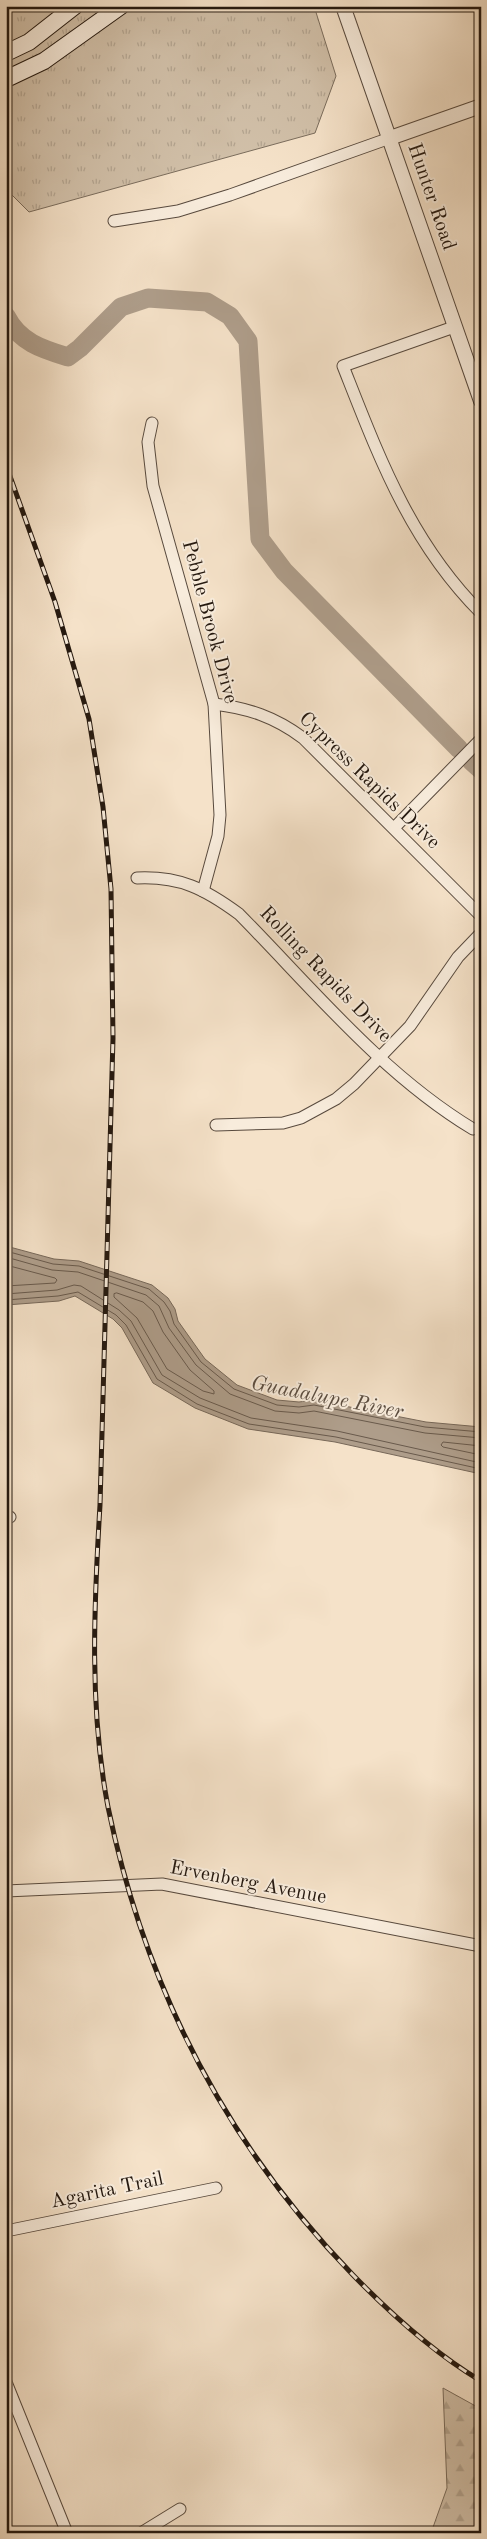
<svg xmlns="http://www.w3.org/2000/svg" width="487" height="2539" font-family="'Old Standard TT',serif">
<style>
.grass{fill:url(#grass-tufts);stroke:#7a6c5c}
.forest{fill:url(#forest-firs);stroke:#7a6c5c}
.water{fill:#ae9d8a;stroke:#776859}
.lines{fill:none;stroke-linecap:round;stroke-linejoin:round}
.shore{stroke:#695a4c;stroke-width:1}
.river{stroke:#ae9d8a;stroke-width:19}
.minor-casing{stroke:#584a3e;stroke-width:13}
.tertiary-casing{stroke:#584a3e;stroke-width:16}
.secondary-casing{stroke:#24180f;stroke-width:18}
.minor{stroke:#f8ecdc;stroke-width:11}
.tertiary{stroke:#f8ecdc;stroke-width:14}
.secondary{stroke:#f8ecdc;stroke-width:16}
.rail-casing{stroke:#24180f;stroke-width:5}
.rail{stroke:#f8ecdc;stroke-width:3;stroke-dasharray:9;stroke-linecap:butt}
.labels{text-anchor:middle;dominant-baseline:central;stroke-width:4;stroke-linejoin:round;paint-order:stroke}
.street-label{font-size:20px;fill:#24180f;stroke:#f8ecdc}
.water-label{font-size:21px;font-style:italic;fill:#5b4d40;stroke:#f8ecdc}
</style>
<defs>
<pattern id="grass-tufts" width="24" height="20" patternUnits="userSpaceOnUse" patternTransform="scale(1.25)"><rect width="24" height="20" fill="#d1c0a9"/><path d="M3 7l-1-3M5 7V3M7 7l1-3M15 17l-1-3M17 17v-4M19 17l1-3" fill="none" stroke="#b3a490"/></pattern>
<pattern id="forest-firs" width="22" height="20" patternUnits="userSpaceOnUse" patternTransform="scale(1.25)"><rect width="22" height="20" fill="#d1c0a9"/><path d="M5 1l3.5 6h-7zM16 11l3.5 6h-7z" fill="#b3a490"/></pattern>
</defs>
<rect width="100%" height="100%" fill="#f5e2c9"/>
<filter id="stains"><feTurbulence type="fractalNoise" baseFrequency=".004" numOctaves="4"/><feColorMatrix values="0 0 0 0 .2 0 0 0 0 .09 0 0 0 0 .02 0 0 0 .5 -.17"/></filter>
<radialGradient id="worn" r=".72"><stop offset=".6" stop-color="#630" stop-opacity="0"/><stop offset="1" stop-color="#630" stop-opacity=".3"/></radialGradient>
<polygon class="grass" points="6,6 314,6 336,76 315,133 29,212 6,189"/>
<polygon class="forest" points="443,2388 481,2409 481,2533 431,2533 447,2488"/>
<polygon class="water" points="6,1246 54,1259 79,1261 152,1285 168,1298 175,1309 178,1321 205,1359 237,1385 277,1400 299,1402 314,1400 426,1422 481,1427 481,1474 335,1442 248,1429 195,1408 153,1383 122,1328 113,1319 75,1296 59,1301 6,1305"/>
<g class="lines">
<g class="shore">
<polyline points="6,1251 53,1264 79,1266 149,1289 164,1302 170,1311 174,1324 201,1362 234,1389 277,1405 299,1407 314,1405 425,1427 481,1432"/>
<polyline points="6,1257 52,1270 78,1272 146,1295 159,1306 169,1328 196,1365 230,1394 275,1411 299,1413 314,1411 425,1433 481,1438"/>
<polyline points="6,1265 55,1278 57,1280 55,1283 6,1286"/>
<polygon points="117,1293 143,1302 153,1311 163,1332 190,1370 214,1391 214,1394 203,1391 167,1369 137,1318 114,1297 114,1294"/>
<polyline points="6,1294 57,1290 74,1285 81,1286 119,1310 131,1321 162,1375 200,1398 251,1418 337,1431 481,1463"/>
<polyline points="6,1300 58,1296 78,1292 116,1315 126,1325 157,1379 197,1404 249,1424 336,1437 481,1469"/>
<polyline points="481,1446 443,1442 441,1445 443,1447 481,1455"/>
</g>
<g class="river">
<path d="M6,316C19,342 42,349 68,357L80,348L121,307L148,298L207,302L230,316L248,341L260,539L284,571L459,749"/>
<polyline points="471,761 481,770"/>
</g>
<defs>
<g id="minor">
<polyline points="114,221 178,211 230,195 390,138"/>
<path d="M454,327L343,366C379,457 410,542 481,613"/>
<polyline points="152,423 148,442 153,486 214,704 220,815 218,836 203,891"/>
<path d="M214,704C248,708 275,717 303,738L481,916"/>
<polyline points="394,828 481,739"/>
<path d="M137,878C180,876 205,889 239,914C313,989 382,1074 473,1129"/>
<polyline points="216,1125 283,1123 301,1118 336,1099 354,1084 410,1026 458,957 481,933"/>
<polyline points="6,1516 10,1517"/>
<polyline points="6,1891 162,1884 481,1946"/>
<polyline points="6,2231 216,2188"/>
<polyline points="6,2382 67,2533"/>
<polyline points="141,2533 180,2509"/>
</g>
<g id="tertiary">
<polyline points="343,6 481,401"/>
<polyline points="390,138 481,106"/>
</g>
<g id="secondary">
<polyline points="6,53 29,42 75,6"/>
<polyline points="6,79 44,61 121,6"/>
</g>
</defs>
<use href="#minor" class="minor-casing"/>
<use href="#tertiary" class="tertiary-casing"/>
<use href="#secondary" class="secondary-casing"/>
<use href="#minor" class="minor"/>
<use href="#tertiary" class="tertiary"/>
<use href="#secondary" class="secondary"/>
<defs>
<path id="rail" d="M6,465L55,602L89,719L103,807L111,889L113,1038L100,1505C94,1605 89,1708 108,1807C145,1987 225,2143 353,2275C391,2314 434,2353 481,2381"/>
</defs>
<use href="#rail" class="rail-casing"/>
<use href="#rail" class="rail"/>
</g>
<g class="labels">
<g class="street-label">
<text transform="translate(431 197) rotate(71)">Hunter Road</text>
<text transform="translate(209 622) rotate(75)">Pebble Brook Drive</text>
<text transform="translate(369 781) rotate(44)">Cypress Rapids Drive</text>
<text transform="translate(325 975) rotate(46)">Rolling Rapids Drive</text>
<text transform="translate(248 1883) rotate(11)">Ervenberg Avenue</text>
<text transform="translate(107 2191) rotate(-12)">Agarita Trail</text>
</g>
<g class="water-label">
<text transform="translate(327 1398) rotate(11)">Guadalupe River</text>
</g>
</g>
<rect width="487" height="2539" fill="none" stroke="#f5e2c9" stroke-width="25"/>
<rect x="8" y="8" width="472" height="2524" fill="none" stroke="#24180f" stroke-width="2.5"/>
<rect x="12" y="12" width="462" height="2514" fill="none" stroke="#24180f"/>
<rect width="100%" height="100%" filter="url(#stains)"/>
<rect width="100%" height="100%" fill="url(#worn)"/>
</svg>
